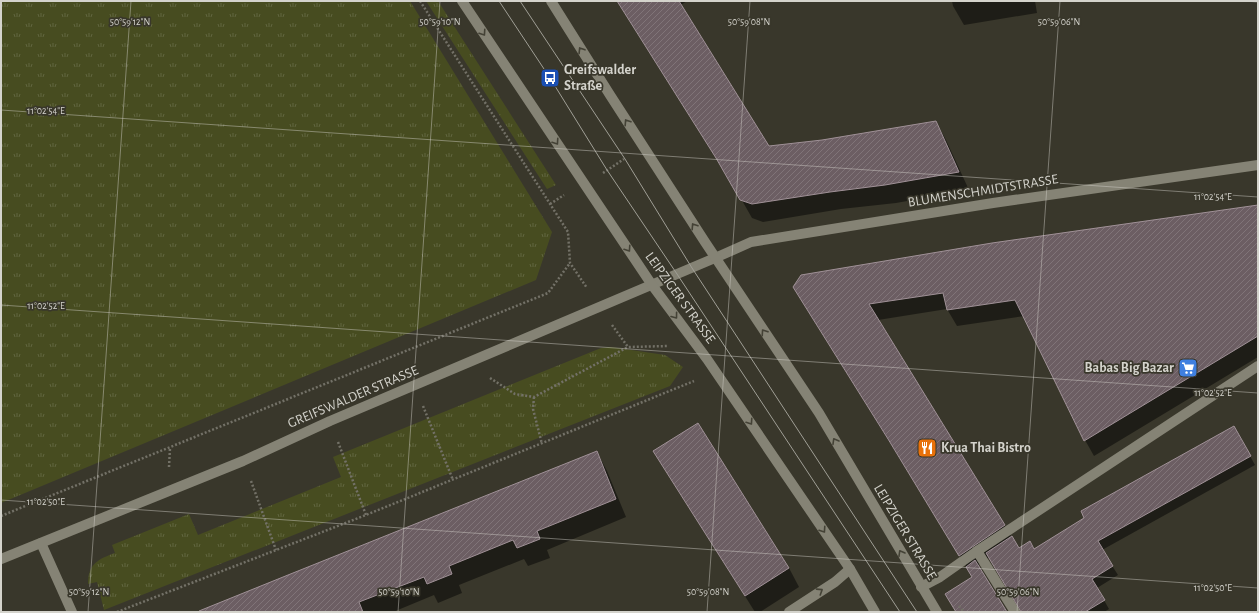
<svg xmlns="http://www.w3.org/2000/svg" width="1259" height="613" font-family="'Alegreya Sans',sans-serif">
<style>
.grass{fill:url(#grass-tufts)}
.shadow{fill:#0007}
.building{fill:url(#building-hatch);stroke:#a09197}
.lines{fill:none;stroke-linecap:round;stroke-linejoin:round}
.path{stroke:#737167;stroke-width:2.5;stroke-dasharray:2 2;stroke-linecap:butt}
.service{stroke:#858375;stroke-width:10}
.minor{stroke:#858375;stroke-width:10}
.tertiary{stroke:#858375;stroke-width:10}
.secondary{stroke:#858375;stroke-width:10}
.tram{stroke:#a09f96;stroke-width:1}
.oneway{stroke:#444236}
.ticks{fill:none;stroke:#d4d3cc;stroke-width:1;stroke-opacity:0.45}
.labels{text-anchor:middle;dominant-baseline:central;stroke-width:3.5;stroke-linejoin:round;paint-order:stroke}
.poi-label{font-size:14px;font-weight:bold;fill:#d4d3cc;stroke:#39372b;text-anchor:start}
.street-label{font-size:14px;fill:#d4d3cc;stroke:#39372b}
.ticks-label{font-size:10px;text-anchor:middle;fill:#d4d3cc;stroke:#39372b;stroke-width:3.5;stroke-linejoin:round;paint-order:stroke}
</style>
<defs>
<pattern id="grass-tufts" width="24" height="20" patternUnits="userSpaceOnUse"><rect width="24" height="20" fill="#474c20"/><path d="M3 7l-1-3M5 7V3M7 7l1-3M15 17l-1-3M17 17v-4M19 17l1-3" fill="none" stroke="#61653f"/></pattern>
<pattern id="building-hatch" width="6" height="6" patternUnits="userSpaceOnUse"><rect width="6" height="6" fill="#6c5e63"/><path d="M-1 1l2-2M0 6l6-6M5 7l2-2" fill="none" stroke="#807478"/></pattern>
</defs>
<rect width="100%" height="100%" fill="#39372b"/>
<g class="grass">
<polygon points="1,1 410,1 552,232 536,280 1,503"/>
<polygon points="426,1 438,1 556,185 547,189"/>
<path d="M611,347L665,355L683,367L670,386L104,610L97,582L88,584C88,564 98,559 115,553L112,545L189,514L198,535L341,477L333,457L601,348Z"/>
</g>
<g class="shadow">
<polygon points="617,1 687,1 681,5 769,147 822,141 936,122 946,140 969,190 896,203 841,209 763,222 752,218 728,176"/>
<polygon points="952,1 1035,1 1037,13 964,25 953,6"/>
<polygon points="1258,206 1258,357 1094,456 1085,440 1024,316 957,326 947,309 878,320 1019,549 1034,550 1234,427 1255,465 1102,550 1118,575 1097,588 1109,609 1104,612 1022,612 990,557 977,566 1006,612 957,612 973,577 794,288"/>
<polygon points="597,452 607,471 626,517 547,550 550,558 528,566 524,559 459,585 462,593 438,603 434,595 393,612 242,612"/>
<polygon points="654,452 789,568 799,587 760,612 755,612"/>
</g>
<g class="building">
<polygon points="617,1 679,1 769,146 822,140 936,121 959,172 885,185 830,192 752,204 740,200 716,158"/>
<polygon points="1258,205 1258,336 1084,441 1015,300 947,310 943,293 869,304 1005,525 959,556 888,439 793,287 801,275 992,243"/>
<polygon points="698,423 789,568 745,596 653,451"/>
<polygon points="1234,426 1251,456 1098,541 1113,566 1092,579 1105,600 1085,612 1021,612 986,553 1012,536 1019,548 1030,541 1034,549 1084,518 1081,511"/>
<polygon points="597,451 616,499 537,531 540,539 517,548 513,540 449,566 452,574 427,584 424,577 359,602 363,612 200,612 199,611 288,575"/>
<polygon points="975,560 1007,612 956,612 945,594 972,577 966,567"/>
</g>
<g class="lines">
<g class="path">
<polyline points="420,1 568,232 570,263 587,288"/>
<polyline points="603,173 624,159"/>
<polyline points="550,204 564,195"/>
<polyline points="612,325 628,347 668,346"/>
<polyline points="490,378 515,394 534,397 628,347"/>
<polyline points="534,397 533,409 542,444"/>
<polyline points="423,406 453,480"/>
<polyline points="338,442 366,515"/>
<polyline points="169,467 170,448"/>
<polyline points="251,481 276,550"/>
<polyline points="1,516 548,293 570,263"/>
<polyline points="959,606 964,612"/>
<polyline points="117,612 366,515 694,381"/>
</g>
<g class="service">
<polyline points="977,551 1258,366"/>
<polyline points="921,587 940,577 977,551 1015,612"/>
<polyline points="789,612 835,582 850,569"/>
</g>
<g class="minor">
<polyline points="715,258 751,242 993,203 1258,165"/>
<polyline points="41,543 72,612"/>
</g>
<polyline class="tertiary" points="1,559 243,461 330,421 715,258"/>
<g class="secondary">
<polyline points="462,1 652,285 707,359 850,569 875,612"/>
<polyline points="551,1 610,95 705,242 819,413 937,612"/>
</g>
<g class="tram">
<polyline points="499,1 550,78 607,170 677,274 900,612"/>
<polyline points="520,1 625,159 692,268 917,612"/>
</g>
</g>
<defs><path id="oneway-chevron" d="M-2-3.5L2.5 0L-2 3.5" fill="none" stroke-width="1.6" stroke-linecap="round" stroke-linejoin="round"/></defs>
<g class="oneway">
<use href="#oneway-chevron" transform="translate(483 33) rotate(56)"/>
<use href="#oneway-chevron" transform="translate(581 50) rotate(-122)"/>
<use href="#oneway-chevron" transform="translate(627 122) rotate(-123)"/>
<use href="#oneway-chevron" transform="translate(556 142) rotate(56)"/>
<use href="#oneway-chevron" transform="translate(694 226) rotate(-123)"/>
<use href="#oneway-chevron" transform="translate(628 249) rotate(56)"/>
<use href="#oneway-chevron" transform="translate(675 316) rotate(53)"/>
<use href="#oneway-chevron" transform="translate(764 332) rotate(-124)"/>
<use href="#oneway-chevron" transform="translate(750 422) rotate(56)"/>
<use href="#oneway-chevron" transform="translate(835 441) rotate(-120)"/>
<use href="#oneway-chevron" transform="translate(823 530) rotate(56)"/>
<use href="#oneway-chevron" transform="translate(901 553) rotate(-120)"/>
<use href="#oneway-chevron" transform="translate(820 591) rotate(-33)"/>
</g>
<path class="ticks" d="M1244,1L1258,2M1,110L1258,197M1,305L1258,393M1,500L1258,588M88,612L131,1M398,612L440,1M707,612L750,1M1017,612L1060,1"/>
<defs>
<symbol id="bus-square" viewBox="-11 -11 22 22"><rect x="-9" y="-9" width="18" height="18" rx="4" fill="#1a4fb4" stroke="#39372b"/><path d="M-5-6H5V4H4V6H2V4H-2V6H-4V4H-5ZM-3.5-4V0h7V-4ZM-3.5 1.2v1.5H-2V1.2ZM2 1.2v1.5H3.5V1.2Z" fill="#fff"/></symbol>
<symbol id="supermarket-square" viewBox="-11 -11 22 22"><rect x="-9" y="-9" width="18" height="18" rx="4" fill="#3f7fe0" stroke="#39372b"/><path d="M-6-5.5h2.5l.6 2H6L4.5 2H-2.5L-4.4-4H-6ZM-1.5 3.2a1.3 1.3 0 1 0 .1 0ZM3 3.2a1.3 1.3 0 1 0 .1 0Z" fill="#fff"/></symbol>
<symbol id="restaurant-square" viewBox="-11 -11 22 22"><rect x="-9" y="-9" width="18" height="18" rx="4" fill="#e8710a" stroke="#39372b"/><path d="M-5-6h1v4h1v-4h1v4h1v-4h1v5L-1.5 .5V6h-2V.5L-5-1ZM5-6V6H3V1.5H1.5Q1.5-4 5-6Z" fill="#fff"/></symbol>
</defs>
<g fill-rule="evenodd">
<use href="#bus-square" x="539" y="67" width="22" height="22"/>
<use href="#supermarket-square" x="1177" y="357" width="22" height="22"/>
<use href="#restaurant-square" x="916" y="437" width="22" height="22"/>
</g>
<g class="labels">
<g class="poi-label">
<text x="564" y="70">Greifswalder<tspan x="564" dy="16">Straße</tspan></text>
<text x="1174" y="368" text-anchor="end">Babas Big Bazar</text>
<text x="941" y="448">Krua Thai Bistro</text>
</g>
<g class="street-label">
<text transform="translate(983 191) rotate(-9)">BLUMENSCHMIDTSTRASSE</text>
<text transform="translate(680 298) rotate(54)">LEIPZIGER STRASSE</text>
<text transform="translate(353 397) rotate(-23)">GREIFSWALDER STRASSE</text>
<text transform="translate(905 532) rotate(59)">LEIPZIGER STRASSE</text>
</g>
</g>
<g class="ticks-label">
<text x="130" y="25">50°59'12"N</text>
<text x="440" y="25">50°59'10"N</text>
<text x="749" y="25">50°59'08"N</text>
<text x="1059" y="25">50°59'06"N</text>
<text x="46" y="114">11°02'54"E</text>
<text x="1213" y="200">11°02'54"E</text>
<text x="46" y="309">11°02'52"E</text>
<text x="1213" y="396">11°02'52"E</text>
<text x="46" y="505">11°02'50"E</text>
<text x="1213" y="591">11°02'50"E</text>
<text x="89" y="595">50°59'12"N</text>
<text x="399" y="595">50°59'10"N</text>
<text x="708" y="595">50°59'08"N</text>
<text x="1018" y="595">50°59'06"N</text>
</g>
<rect width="1259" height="613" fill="none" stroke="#d4d3cc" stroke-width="4"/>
</svg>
